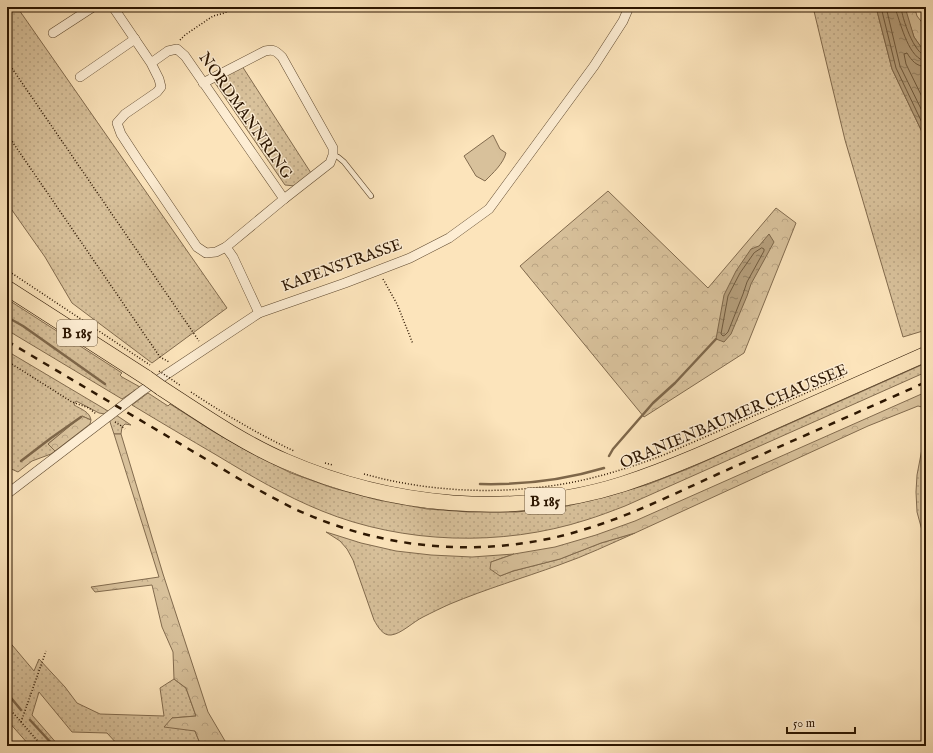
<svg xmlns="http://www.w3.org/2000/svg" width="933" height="753" font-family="'IM FELL English',serif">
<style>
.grass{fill:url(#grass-dots);stroke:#826b4e}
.forest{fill:url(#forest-crowns);stroke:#826b4e}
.pitch{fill:#d8c19b;stroke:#826b4e}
.water{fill:url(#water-ripples);stroke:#7e674a}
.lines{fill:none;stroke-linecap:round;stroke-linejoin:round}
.shore{stroke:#705a3e;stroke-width:1}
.stream{stroke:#7e674a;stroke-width:2.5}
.lane-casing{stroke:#5f492f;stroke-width:6}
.street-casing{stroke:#5f492f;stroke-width:10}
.primary-casing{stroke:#2b1500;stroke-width:16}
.path{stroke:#2b1500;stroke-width:1.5;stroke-dasharray:1 2;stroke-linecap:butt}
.lane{stroke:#fdedd3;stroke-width:4.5}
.street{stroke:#fdedd3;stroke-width:9}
.primary{stroke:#fce4bb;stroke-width:15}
.rail{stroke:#2b1500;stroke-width:2.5;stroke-dasharray:7 7;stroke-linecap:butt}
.primary-bridge-casing{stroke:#2b1500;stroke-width:16;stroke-linecap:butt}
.path-bridge{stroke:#2b1500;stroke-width:1.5;stroke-dasharray:1 2;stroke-linecap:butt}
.primary-bridge{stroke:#fce4bb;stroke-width:15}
.labels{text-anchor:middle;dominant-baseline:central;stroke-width:3;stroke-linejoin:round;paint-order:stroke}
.shield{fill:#fdedd3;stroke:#6a563f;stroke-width:1}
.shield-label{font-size:15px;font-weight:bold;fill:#2b1500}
.street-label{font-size:16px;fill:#2b1500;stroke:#fdedd3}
</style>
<defs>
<pattern id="grass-dots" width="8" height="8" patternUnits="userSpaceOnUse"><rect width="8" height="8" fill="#d8c19b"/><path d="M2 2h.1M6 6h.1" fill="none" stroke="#baa584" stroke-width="1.8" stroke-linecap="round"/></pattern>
<pattern id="forest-crowns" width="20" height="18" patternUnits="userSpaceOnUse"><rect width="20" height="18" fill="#d8c19b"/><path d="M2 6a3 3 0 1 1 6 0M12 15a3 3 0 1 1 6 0" fill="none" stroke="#baa584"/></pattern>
<pattern id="water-ripples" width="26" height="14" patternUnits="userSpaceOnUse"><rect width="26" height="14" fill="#b59e7b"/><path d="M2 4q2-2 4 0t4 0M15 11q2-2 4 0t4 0" fill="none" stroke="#938062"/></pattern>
</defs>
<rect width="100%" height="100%" fill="#fce4bb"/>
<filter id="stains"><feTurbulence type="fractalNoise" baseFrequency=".005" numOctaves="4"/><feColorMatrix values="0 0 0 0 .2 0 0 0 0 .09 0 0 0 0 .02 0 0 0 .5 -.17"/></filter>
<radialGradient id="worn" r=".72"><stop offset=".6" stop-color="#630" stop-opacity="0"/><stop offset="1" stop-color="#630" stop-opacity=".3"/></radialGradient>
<g class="grass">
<polygon points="7,7 17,7 227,308 152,363 72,303 45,257 7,203"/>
<polygon points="813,7 876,7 892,69 923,134 926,142 926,330 903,337 845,140"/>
<polygon points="242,66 311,173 295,186 285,185 215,83 216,81"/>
<polygon points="7,299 122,373 120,375 122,377 140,387 122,399 7,330"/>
<path d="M7,351L108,411L105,414L99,413L76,401L74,405C81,409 90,412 91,420L82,416L48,444L55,451L51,454L32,461L18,472L7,467Z"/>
<path d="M926,363V372L625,506C612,511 599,516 586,520C502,547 403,544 322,511C285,496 251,476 218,456C189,439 160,422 132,405L148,393L168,406L170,404L214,432L249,452L291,473L333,488L378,500L427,509L469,512H517L567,506L609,496L649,484L690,468Z"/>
<polygon points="116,415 131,425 125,424 122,427 121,434 114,434 109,419"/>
<polygon points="926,428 926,545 917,512 916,492 917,475"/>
<path d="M326,532L361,543L396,551L431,555L472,557L514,554L491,562L500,576L513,571L560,559L601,543L635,533C610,544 585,556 559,565C523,578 486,589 450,604C441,608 431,613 423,617C413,622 401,634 391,635C383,636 378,627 374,620L353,560L347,549L340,541Z"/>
<polygon points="7,639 34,671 39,659 65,687 77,703 100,714 164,716 160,688 174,679 186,688 196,716 172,718 195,731 201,746 119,746 107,733 72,732 39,692 32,715 59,746 30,746 7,720"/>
</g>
<g class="forest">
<polygon points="911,7 915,9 917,16 924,25 926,25 926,54 914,37 905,10"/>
<polygon points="608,191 708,288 776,208 796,223 744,353 644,417 520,266"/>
<polygon points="926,392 926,408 918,406 868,426 635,533 601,543 560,559 513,571 500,576 490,569 491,562 514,554 555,547 596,535 635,521"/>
<polygon points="82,416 91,420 90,424 55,451 48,444"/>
<polygon points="114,434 121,434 163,574 208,712 228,746 201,746 195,731 164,727 172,718 196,716 186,688 174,679 173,652 162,627 152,585 95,592 91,587 159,577"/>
</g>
<path class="pitch" d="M493,135L500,149L506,153C503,164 493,173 485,181L476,176L464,156Z"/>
<g class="water">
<polygon points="876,7 905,7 914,37 926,54 926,142 923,134 892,69"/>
<polygon points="769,234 774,242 751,284 747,296 731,334 724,342 716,339 724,295 736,271 751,249 759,246"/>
</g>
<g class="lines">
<g class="shore">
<polyline points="881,7 896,68 926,131"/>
<polyline points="886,7 900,66 926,119"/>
<path d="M896,7V11C901,24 909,60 926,61"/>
<path d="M901,7C902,18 914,54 926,56"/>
<path d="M926,67C916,66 912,61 907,53L904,54L906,64L926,105"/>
<polygon points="762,248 764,249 764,251 747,282 743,294 728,332 725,335 723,336 721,334 728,296 740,273 754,253"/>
</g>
<g class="stream">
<polyline points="7,317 23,326 105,384"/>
<polyline points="609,456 613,449 653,403 675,383 716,339"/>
<polyline points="21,461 51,438 81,417"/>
<polyline points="7,471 9,470"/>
<path d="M480,484C521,485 564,480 604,468"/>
<polyline points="7,693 21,710"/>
<polyline points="30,720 54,746"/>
</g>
<defs>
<polyline id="lane" points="333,155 338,157 344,162 371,196"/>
<g id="street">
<polyline points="113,7 151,63 159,79 161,87 157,92 125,114 117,123 121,134 138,160 197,247 206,253 216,252 226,247 284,199 185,56 177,49 168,51 151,63"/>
<polyline points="53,33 93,7"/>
<polyline points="80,77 135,39"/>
<path d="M203,83L265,51C274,49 276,51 282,57L333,148V155L330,163L284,199"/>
<polyline points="226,247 233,257 259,313"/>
<polyline points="7,494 143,390 259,313 345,283 410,258 449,238 489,209 594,66 623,21 629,7"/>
</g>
<g id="primary">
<polyline points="7,288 147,378"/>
<path d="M161,388C201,414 241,442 285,461C391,507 513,519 623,484C672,468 718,447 764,426C818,402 872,378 926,354"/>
</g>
</defs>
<use href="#lane" class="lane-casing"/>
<use href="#street" class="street-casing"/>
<use href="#primary" class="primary-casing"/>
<g class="path">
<polyline points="180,40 185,35 213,16 225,13 232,7"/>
<polyline points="7,61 199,341"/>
<polyline points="7,134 160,357 169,362"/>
<polyline points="7,270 150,365"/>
<polyline points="383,279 397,304 413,344"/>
<polyline points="7,361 72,402 89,408 96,414"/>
<polyline points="174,381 181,386"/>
<path d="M191,392C224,414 258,434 294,451"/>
<polyline points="115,422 120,425 125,429"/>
<polyline points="325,463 333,465"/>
<path d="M364,474C428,492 498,495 563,484C598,478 632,467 666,454L845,376"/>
<polyline points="7,706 42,746"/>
<polyline points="21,722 46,651"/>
</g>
<use href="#lane" class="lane"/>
<use href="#street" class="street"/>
<use href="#primary" class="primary"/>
<path class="rail" d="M7,341L241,480C266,494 290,508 316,518C403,553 500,557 589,528C634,514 676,493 718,474C787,443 857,413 926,382"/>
<defs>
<polyline id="primary-bridge" points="147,378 161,388"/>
</defs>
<use href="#primary-bridge" class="primary-bridge-casing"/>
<polyline class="path-bridge" points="159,371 174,381"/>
<use href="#primary-bridge" class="primary-bridge"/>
</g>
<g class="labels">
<g class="shield">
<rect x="57" y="320" width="40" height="26" rx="3"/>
<rect x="525" y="488" width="40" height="26" rx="3"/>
</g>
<g class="shield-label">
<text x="77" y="333">B 185</text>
<text x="545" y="501">B 185</text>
</g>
<g class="street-label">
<text transform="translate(245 116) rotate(55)">NORDMANNRING</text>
<text transform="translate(342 266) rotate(-20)">KAPENSTRASSE</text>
<text transform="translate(734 417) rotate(-23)">ORANIENBAUMER CHAUSSEE</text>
</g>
</g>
<rect width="933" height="753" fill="none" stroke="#fce4bb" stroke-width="24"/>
<rect x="8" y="8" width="917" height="737" fill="none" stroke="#2b1500" stroke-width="2"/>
<rect x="12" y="12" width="909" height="729" fill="none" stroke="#2b1500"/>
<path d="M787 727v6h68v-6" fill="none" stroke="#2b1500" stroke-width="2"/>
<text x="793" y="727" font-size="12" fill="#2b1500" stroke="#fdedd3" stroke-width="3" paint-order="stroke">50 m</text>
<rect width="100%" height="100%" filter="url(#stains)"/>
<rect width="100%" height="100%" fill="url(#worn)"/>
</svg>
